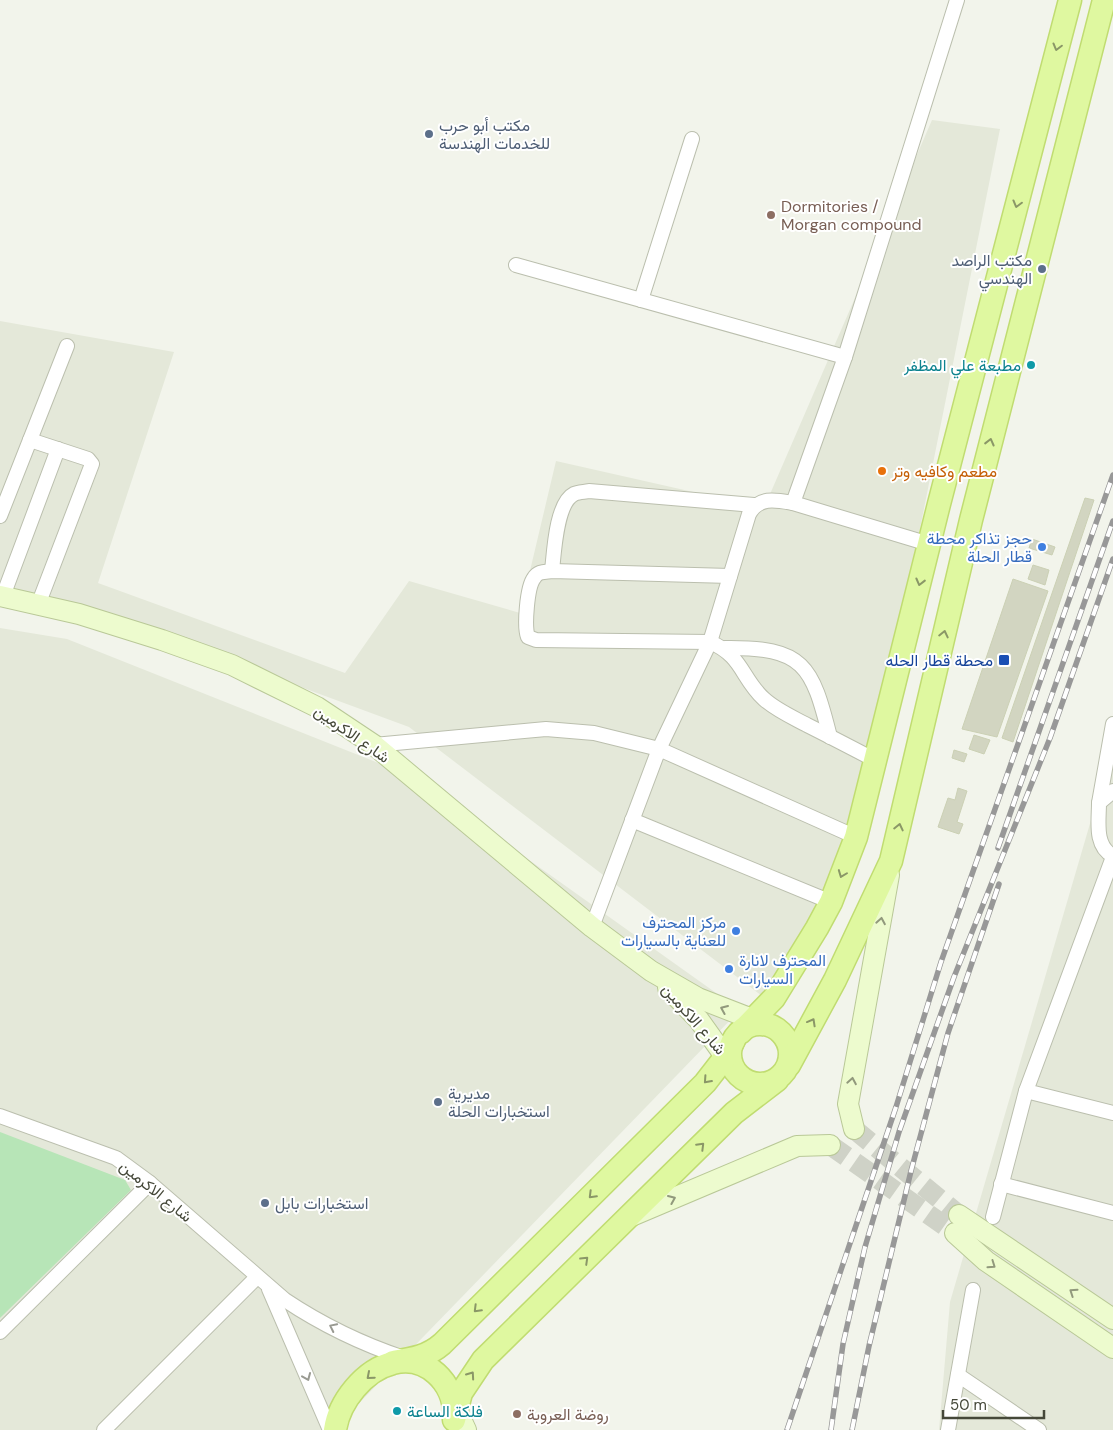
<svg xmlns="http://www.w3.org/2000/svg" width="1113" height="1430" font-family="'DM Sans',Vazirmatn,sans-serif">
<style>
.residential{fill:#e4e8d9}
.green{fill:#b7e5b7}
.building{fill:#d2d5c1;stroke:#cbd0b4}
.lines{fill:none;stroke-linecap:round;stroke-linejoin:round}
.secondary-tunnel{stroke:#cfd2c7;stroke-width:20;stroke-dasharray:20 10;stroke-linecap:butt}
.street-casing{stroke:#bbbfae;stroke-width:16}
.secondary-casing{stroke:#b9c897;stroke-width:22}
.primary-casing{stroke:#c0dc71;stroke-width:25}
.street{stroke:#fff;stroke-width:14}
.secondary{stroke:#edfbce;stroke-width:20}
.primary{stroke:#dff8a0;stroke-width:22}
.rail-casing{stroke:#989898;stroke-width:5.5}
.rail{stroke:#fff;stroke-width:4;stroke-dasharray:11;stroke-linecap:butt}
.oneway{stroke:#8a9767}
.oneway2{stroke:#91997c}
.oneway3{stroke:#999a92}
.service-dot{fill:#5c6f8a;stroke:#fff;stroke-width:2}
.education-dot{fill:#8d6e63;stroke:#fff;stroke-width:2}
.culture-dot{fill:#0f9aa8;stroke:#fff;stroke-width:2}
.food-dot{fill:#e8710a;stroke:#fff;stroke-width:2}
.shop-dot{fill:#3f7fe0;stroke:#fff;stroke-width:2}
.transit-dot{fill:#1a4fb4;stroke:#fff;stroke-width:2}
.labels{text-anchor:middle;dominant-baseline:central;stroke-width:4;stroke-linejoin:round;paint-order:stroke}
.service-label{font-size:16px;fill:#4e5e75;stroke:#fff;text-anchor:start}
.education-label{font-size:16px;fill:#785e54;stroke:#fff;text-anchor:start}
.culture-label{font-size:16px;fill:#0d838f;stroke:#fff;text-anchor:end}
.food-label{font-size:16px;fill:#c56008;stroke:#fff;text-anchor:start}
.shop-label{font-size:16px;fill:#366cbe;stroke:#fff;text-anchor:end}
.transit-label{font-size:16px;fill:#164399;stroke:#fff;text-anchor:end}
.street-label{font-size:16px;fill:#454839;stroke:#fff}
</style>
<rect width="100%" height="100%" fill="#f2f4eb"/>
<g class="residential">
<polygon points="932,120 1000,129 867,793 803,963 766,999 409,727 117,619 0,593 0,321 174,352 98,583 345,673 409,581 520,613 556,461 764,508"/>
<polygon points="0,628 67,639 411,776 740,1010 333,1430 0,1430"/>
<polygon points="1113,745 1113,1430 939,1430 950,1302"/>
</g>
<polygon class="green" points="0,1132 125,1180 131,1190 0,1318"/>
<g class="building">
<polygon points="1085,498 1094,500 1013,742 1002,738"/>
<polygon points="1032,539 1055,547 1052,555 1029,548"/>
<polygon points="1033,565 1049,570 1045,585 1028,579"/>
<polygon points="1013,579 1048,591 997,737 962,729"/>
<polygon points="974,735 990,740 984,754 969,749"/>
<polygon points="954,750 967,754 964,762 952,758"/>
<polygon points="958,788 967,791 957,822 963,824 959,834 938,827 948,798 955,800"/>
</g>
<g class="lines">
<g class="secondary-tunnel">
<polyline points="854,1129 959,1215"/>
<polyline points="830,1145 955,1233"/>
</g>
<defs>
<g id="street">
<polyline points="516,265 845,357 793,503 929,544"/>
<polyline points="641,300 692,139"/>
<polyline points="845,357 957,0"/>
<polyline points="30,440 88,459 92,464 38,605"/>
<polyline points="0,516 67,346"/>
<path d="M552,571C554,553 556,503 574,494C578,492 585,492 589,491L754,505"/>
<path d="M730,576L552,571C545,572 538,571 534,578C527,587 524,627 528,637L536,640L710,642C743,656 741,678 764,699C776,710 792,717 807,725C829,736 852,748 875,760"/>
<polyline points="3,596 58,449"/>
<path d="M725,648C804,647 812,665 830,737"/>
<polyline points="374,745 546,729 594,733 659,749 856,837"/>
<path d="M1113,791L1099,803C1099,821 1094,846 1113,856"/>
<polyline points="1099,803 1113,724"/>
<polyline points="632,820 831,902"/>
<path d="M592,927L659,749L710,642L749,514C759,496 776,500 793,503"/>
<polyline points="1026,1091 1113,1113"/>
<path d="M0,1116L116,1158L150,1183L285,1300C321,1324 362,1344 404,1358"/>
<polyline points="1001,1184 1113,1213"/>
<polyline points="993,1217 1026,1091 1113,857"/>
<polyline points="269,1289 330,1430"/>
<polyline points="0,1332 150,1183"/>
<polyline points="958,1375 1039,1430"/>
<polyline points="104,1430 257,1277"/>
<polyline points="948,1430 973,1290"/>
</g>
<g id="secondary">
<polyline points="0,596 79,614 162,640 232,665 317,707 374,745 592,927 651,971 698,998 770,1026"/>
<polyline points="668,988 699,1020 734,1069"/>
<polyline points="854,1129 848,1104 889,875"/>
<polyline points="959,1215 1113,1319"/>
<polyline points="629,1217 797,1146 830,1145"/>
<polyline points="955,1233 986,1261 1113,1348"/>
<polyline points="454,1404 466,1430"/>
</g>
<g id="primary">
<circle cx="760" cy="1054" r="30"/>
<polyline points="741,1032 774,998 817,928 831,902 856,837 939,504 1070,0"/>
<polyline points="789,1065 835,980 891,861 971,520 1104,0"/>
<path d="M393,1362C412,1359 427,1357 442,1344L705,1083L726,1056L734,1040"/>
<polyline points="454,1420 461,1393 483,1360 734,1113 777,1080"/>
<path d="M335,1430C339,1402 364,1370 393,1363C426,1354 455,1383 454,1415"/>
</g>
</defs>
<use href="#street" class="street-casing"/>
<use href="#secondary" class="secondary-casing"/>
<use href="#primary" class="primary-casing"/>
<use href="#street" class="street"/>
<use href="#secondary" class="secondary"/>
<use href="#primary" class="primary"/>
<defs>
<g id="rail">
<polyline points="998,848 1113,521"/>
<polyline points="787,1430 896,1107 941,962 1113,475"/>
<polyline points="831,1430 843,1344 865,1247 899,1132 954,977 1050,738 1113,559"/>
<polyline points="852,1430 869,1346 911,1171 948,1033 999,884"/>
</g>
</defs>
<use href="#rail" class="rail-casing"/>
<use href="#rail" class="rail"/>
</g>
<defs><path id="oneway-chevron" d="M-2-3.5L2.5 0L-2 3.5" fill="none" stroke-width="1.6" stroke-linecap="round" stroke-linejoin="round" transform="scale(1.25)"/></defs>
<g class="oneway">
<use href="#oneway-chevron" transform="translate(1057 47) rotate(105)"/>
<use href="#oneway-chevron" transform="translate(1017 204) rotate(105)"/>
<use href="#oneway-chevron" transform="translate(990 442) rotate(-76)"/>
<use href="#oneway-chevron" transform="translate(920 582) rotate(104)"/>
<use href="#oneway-chevron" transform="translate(944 634) rotate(-77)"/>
<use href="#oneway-chevron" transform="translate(899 827) rotate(-77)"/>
<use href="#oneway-chevron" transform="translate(842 874) rotate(111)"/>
<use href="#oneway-chevron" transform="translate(812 1022) rotate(-61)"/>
<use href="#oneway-chevron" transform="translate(707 1080) rotate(132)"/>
<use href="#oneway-chevron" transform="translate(701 1146) rotate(-45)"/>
<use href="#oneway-chevron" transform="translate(592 1195) rotate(135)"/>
<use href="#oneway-chevron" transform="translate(585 1260) rotate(-44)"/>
<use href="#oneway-chevron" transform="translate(477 1309) rotate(135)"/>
<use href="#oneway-chevron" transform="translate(471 1375) rotate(-55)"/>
<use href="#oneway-chevron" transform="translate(370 1376) rotate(139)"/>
</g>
<g class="oneway2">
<use href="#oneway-chevron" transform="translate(881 921) rotate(-80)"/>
<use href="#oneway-chevron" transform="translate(724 1009) rotate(-157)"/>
<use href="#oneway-chevron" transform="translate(852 1081) rotate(-80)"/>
<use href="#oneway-chevron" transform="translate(672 1199) rotate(-23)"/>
<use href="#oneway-chevron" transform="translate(992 1265) rotate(35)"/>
<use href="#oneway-chevron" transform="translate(1073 1292) rotate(-146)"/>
</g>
<g class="oneway3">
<use href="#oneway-chevron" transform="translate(333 1327) rotate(-154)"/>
<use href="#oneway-chevron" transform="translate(307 1377) rotate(67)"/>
</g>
<g class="service-dot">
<circle cx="429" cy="134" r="5"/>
<circle cx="1042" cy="269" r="5"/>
<circle cx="438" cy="1102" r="5"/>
<circle cx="265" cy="1203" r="5"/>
</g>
<g class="education-dot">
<circle cx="771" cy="215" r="5"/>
<circle cx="517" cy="1414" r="5"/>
</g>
<g class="culture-dot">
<circle cx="1031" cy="365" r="5"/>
<circle cx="397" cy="1411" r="5"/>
</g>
<circle class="food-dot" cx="882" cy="471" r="5"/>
<g class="shop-dot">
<circle cx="1042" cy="547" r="5"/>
<circle cx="736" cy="931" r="5"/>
<circle cx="729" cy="969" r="5"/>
</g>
<rect class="transit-dot" x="998" y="654" width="12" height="12" rx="2.5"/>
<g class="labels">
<g class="service-label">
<text x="439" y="125">مكتب أبو حرب<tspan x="439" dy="18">للخدمات الهندسة</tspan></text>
<text x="1032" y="260" text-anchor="end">مكتب الراصد<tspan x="1032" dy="18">الهندسي</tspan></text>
<text x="448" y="1093">مديرية<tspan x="448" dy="18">استخبارات الحلة</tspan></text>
<text x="275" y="1203">استخبارات بابل</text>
</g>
<g class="education-label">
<text x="781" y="206">Dormitories /<tspan x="781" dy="18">Morgan compound</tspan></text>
<text x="527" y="1414">روضة العروبة</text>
</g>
<g class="culture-label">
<text x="1021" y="365">مطبعة علي المظفر</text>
<text x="407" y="1411" text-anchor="start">فلكة الساعة</text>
</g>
<g class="food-label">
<text x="892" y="471">مطعم وكافيه وتر</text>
</g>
<g class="shop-label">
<text x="1032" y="538">حجز تذاكر محطة<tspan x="1032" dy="18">قطار الحلة</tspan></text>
<text x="726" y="922">مركز المحترف<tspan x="726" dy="18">للعناية بالسيارات</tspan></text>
<text x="739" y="960" text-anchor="start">المحترف لانارة<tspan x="739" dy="18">السيارات</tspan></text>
</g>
<g class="transit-label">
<text x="993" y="660">محطة قطار الحله</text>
</g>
<g class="street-label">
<text transform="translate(352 734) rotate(35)">شارع الاكرمين</text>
<text transform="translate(694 1019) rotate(49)">شارع الاكرمين</text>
<text transform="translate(156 1191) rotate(39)">شارع الاكرمين</text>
</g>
</g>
<path d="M943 1410v8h101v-8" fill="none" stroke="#454839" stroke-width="2.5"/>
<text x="950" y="1410" font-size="15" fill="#454839" stroke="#ffffff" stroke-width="4" paint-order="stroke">50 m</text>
</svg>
